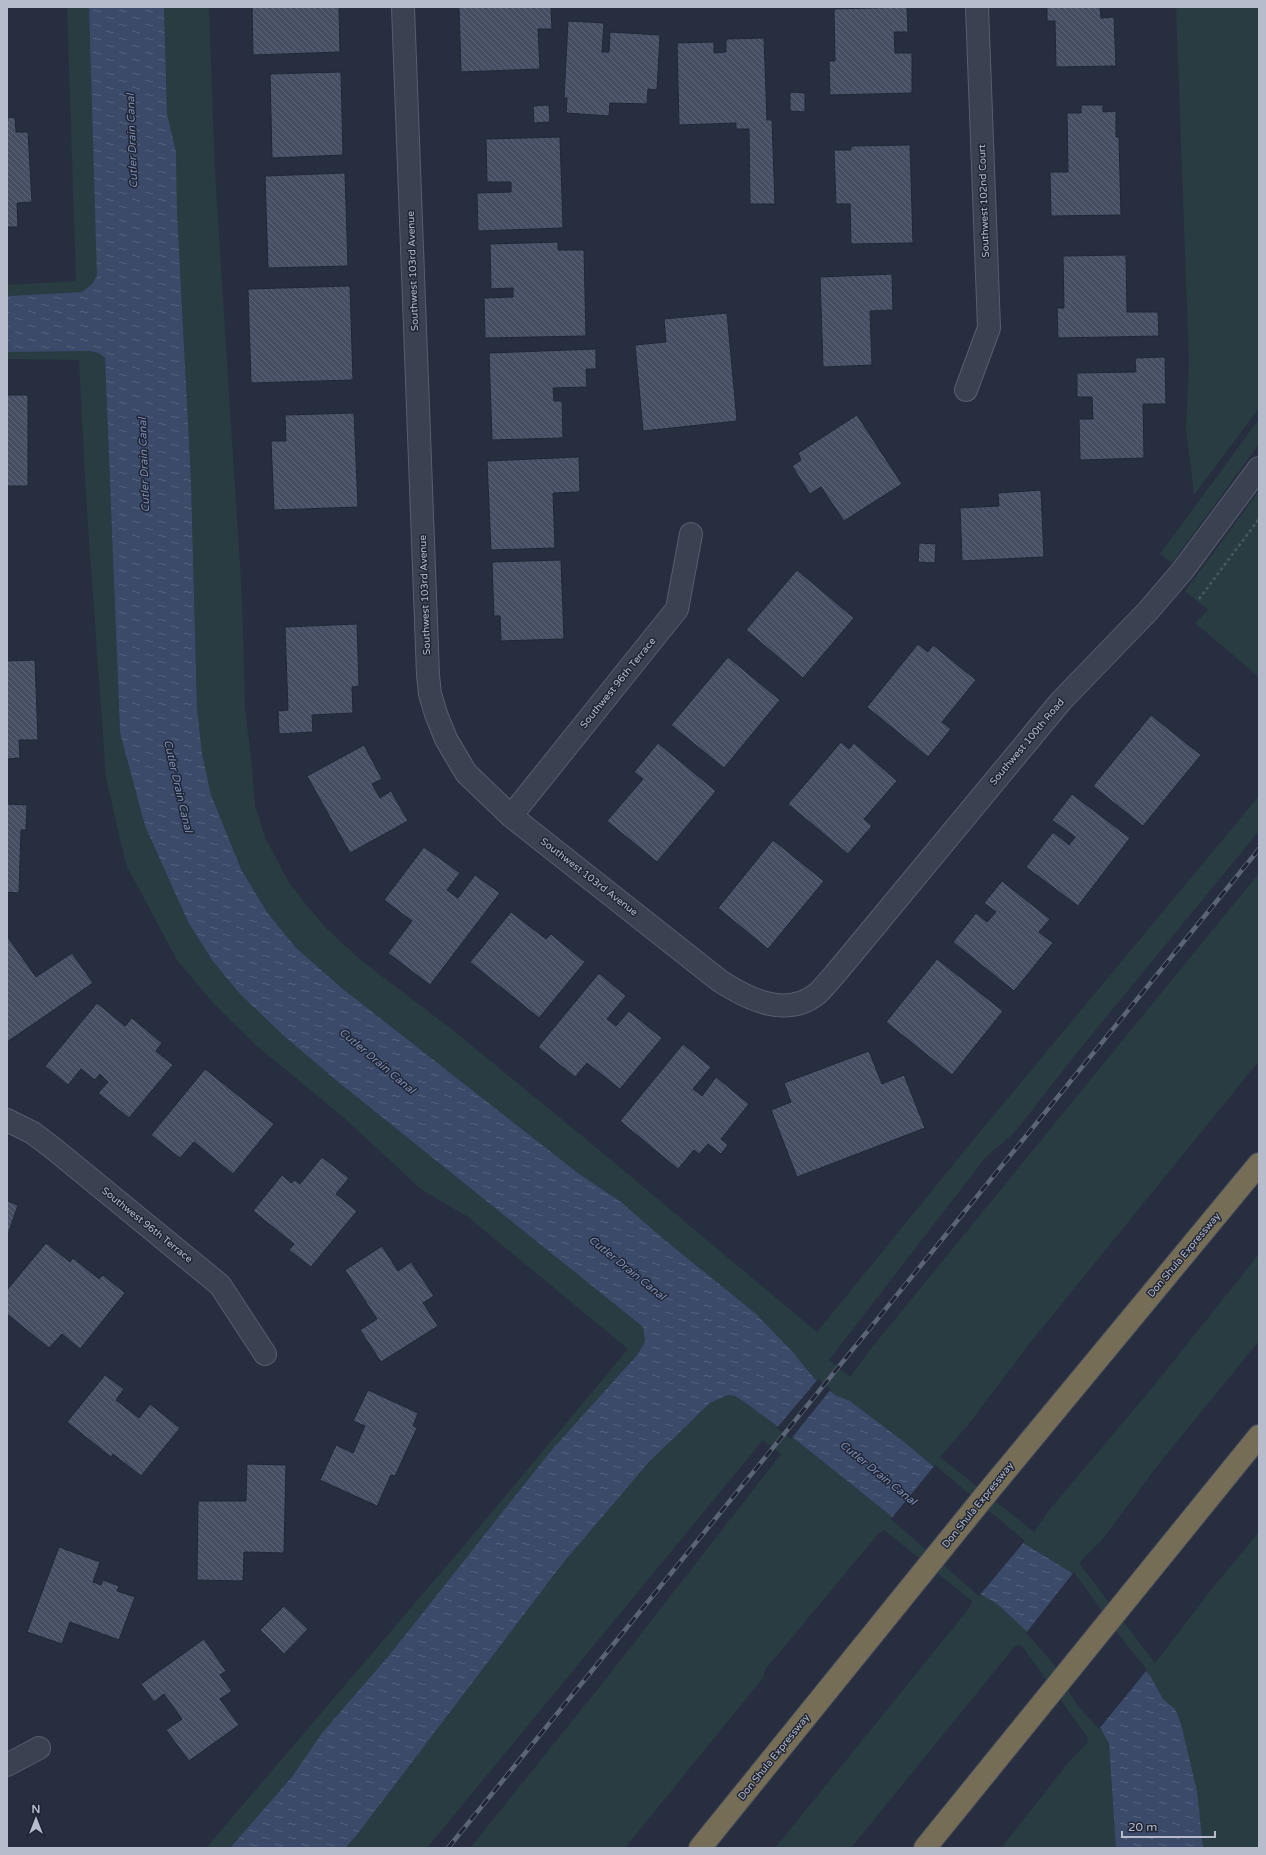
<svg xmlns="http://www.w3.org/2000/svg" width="1266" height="1855" font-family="'Varela Round',sans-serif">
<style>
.green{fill:#283c41}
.water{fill:url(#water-ripples)}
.pier{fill:#262e40}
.building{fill:url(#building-back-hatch);stroke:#212737}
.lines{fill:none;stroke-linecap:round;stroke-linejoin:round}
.minor-casing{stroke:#585e6e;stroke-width:24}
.highway-casing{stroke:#454b5b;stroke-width:24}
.path{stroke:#46595e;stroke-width:2.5;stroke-dasharray:3 3;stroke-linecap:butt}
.minor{stroke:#3a4150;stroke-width:22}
.highway{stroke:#766d57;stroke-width:22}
.rail-casing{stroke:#5c6477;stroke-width:4.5}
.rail{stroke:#1f2535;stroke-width:3;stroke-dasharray:9;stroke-linecap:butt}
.labels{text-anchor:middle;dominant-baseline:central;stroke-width:3;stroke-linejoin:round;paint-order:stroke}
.street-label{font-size:10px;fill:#b6bccb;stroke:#1f2535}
.water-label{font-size:11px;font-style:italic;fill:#7e8eb2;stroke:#1f2535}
</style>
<defs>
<pattern id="water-ripples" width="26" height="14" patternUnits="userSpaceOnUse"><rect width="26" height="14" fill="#3b4a69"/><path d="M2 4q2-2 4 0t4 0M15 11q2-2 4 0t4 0" fill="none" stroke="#55627d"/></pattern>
<pattern id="building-back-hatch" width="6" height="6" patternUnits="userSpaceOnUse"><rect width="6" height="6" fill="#454e62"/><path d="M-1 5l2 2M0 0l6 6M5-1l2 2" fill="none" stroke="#5e6677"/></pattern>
</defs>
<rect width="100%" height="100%" fill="#262e40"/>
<g class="green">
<polygon points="67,7 89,7 98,276 92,284 82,292 7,296 7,285 76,281"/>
<polygon points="164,7 209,7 215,172 242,597 245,708 252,767 255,806 265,837 288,881 309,908 327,929 362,961 449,1027 598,1149 817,1332 978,1134 1259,796 1259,831 1080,1049 1014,1133 986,1157 829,1360 850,1377 869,1351 1259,873 1259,1061 1030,1343 968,1425 940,1457 1034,1532 1050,1509 1152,1388 1259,1254 1259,1341 1158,1465 1102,1540 1079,1563 1155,1663 1214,1586 1259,1532 1259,1848 1001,1848 1068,1763 1087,1743 1088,1738 1022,1646 1016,1645 851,1848 775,1848 970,1607 972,1601 884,1530 879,1533 765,1670 763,1678 625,1848 470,1848 605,1680 781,1454 763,1440 427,1848 345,1848 356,1836 563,1563 649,1462 710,1403 728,1395 735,1396 743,1401 796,1440 891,1516 980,1594 997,1604 1033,1637 1053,1660 1106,1737 1110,1753 1113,1806 1175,1709 1163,1699 1151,1677 1118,1637 1075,1575 1025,1544 908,1445 850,1401 835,1395 813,1377 792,1351 755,1313 666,1241 621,1202 578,1173 343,989 296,948 267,912 242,871 211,795 202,753 197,708 191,480 177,211 176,152 167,113"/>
<polygon points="1176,7 1259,7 1259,408 1194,495 1186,429 1189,362"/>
<polygon points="79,350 98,353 105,358 120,733 145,826 188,922 212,960 239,993 284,1036 337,1081 643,1327 645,1342 637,1355 549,1453 391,1653 322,1733 291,1778 230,1848 206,1848 461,1549 628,1349 468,1217 422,1190 343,1117 258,1047 214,1004 177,960 126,865 106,778 86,498 79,360 7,359 7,352"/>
<polygon points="1259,419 1259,444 1172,563 1160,554"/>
<polygon points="1259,491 1259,677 1195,623 1208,610 1185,591"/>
</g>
<polygon class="water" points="89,7 164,7 167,113 176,152 177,211 191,480 197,708 202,753 211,795 242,871 267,912 296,948 343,989 578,1173 621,1202 666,1241 755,1313 792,1351 813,1377 835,1395 850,1401 908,1445 1025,1544 1075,1575 1118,1637 1151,1677 1163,1699 1175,1709 1181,1724 1197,1791 1203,1848 1116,1848 1109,1744 1101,1729 1078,1704 1053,1660 1033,1637 997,1604 980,1594 891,1516 796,1440 743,1401 735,1396 728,1395 710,1403 649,1462 563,1563 356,1836 345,1848 230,1848 291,1778 322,1733 391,1653 549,1453 637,1355 645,1342 643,1327 337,1081 284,1036 239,993 212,960 188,922 145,826 120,733 105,358 98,353 89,351 7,352 7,296 82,292 92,284 97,276"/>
<g class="pier">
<polygon points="818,1379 831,1389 791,1439 777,1428"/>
<polygon points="935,1465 1025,1541 979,1596 891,1519"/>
<polygon points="1074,1572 1120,1636 1147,1670 1099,1729 1077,1705 1052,1662 1026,1633"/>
</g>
<g class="building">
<polygon points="252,7 339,7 340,52 253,55"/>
<polygon points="459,7 551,7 552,29 538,29 540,69 461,72"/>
<polygon points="907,7 908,32 894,32 895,53 912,53 912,93 830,95 829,61 835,61 834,9"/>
<polygon points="1047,7 1100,7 1101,18 1114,17 1116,66 1056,67 1055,21 1047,21"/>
<polygon points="568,21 604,23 602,52 609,52 610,32 660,35 657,90 648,89 647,104 610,103 609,116 566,113 567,98 564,98"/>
<polygon points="764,38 767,120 772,120 775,204 750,204 749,129 736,129 736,123 679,125 677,43 714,42 714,53 726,52 726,39"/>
<polygon points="341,72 343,155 272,158 270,74"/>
<polygon points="790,92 805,93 805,112 790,111"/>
<polygon points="549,105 550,122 534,123 533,106"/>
<polygon points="1081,105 1103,105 1103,112 1116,111 1116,137 1119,137 1121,215 1051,216 1050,172 1068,172 1067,113 1081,113"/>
<polygon points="15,117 16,132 28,132 32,202 17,203 18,227 7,227 7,118"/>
<polygon points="560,137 563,228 478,231 477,193 511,192 511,182 487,182 486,139"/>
<polygon points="910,145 913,243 851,244 850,204 836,204 834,150 851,150 851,146"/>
<polygon points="345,173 348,266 268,268 265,176"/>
<polygon points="558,242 558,250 584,250 586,336 485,338 484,298 513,297 513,288 491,289 490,244"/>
<polygon points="1126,255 1127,312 1158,312 1159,336 1058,338 1057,308 1064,308 1063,256"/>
<polygon points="892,274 893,310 870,311 872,365 823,367 820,277"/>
<polygon points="350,286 353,380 251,383 248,289"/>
<polygon points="727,313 737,421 643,431 635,345 666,342 664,319"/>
<polygon points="596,349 596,369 586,369 587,387 553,388 554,401 562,401 563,438 492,440 489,353"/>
<polygon points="1165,357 1166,404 1143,404 1144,458 1080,460 1079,419 1093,419 1092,397 1077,397 1077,373 1136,372 1135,358"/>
<rect x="7" y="395" width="21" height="91"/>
<polygon points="354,413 358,507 274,510 271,441 286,441 285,415"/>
<polygon points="857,415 902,484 844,521 821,487 810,494 792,466 801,460 798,453"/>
<polygon points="579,457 580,492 553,493 555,548 491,550 487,461"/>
<polygon points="1041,490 1044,557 962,561 960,508 999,506 998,493"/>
<polygon points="919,543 936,544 935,563 918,562"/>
<polygon points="561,560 564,639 501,641 500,616 494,616 492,562"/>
<polygon points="797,570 854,618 803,678 746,630"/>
<polygon points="357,624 359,686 352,687 353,713 312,715 313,732 279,734 278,711 288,710 285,627"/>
<polygon points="918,644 928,652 933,645 976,680 942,722 951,729 928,757 867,707"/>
<polygon points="728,657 780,700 724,768 671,725"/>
<polygon points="35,660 38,740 19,740 20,758 7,759 7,661"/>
<polygon points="1151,715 1201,755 1143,826 1093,786"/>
<polygon points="841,742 849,749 854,743 897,781 864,819 872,826 848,854 788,804"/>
<polygon points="658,743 716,791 657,862 607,821 643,779 634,772"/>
<polygon points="364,745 382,779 372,784 380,798 391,791 408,821 350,853 307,776"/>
<polygon points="1072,794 1130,838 1078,906 1026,867 1053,832 1069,845 1075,837 1052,820"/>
<polygon points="7,804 27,805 26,830 21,830 19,893 7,892"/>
<polygon points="773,840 824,881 768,949 718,908"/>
<polygon points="424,847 460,873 447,890 458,898 475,875 500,893 430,985 388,953 412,921 384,900"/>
<polygon points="1002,881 1050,919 1039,932 1053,943 1014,991 953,942 976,913 987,922 996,912 984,903"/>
<polygon points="511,912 546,939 551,934 585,962 539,1018 470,962"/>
<polygon points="7,936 36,977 72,953 93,983 7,1042"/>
<polygon points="937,959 1003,1011 952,1075 886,1022"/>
<polygon points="599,973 626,996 607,1019 616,1026 629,1011 662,1038 620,1089 587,1063 575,1077 538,1047"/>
<polygon points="97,1003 125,1026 132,1018 162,1043 156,1051 173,1065 129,1118 98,1093 108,1082 100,1074 95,1080 81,1069 68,1085 45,1066"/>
<polygon points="683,1044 711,1067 693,1089 702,1096 716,1077 749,1104 721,1139 728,1145 721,1154 708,1144 699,1154 694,1150 678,1169 620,1121"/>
<polygon points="869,1051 882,1084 904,1075 925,1128 797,1177 771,1110 791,1102 784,1083"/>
<polygon points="205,1069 274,1124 233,1174 194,1142 180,1158 151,1135"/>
<polygon points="322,1157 349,1178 336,1194 357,1211 311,1267 289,1250 294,1244 253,1211 282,1175 291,1183 295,1180 300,1184"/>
<polygon points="7,1201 18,1205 7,1237"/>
<polygon points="46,1243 70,1262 73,1258 99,1279 103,1275 125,1293 80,1349 62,1334 49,1348 7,1314 7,1290"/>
<polygon points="382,1246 398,1271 411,1262 434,1296 423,1303 438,1326 381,1362 360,1330 377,1319 345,1270"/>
<polygon points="105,1375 124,1389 116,1400 139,1418 150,1404 180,1428 141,1476 113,1454 111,1457 67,1422"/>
<polygon points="368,1390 418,1413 413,1426 417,1428 395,1476 391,1475 377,1506 320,1480 336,1445 353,1453 365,1426 353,1421"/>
<polygon points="247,1464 286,1465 284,1553 244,1552 243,1581 197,1580 198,1501 246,1501"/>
<polygon points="59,1547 100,1562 93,1582 101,1585 103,1580 119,1586 117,1591 135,1597 119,1640 70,1622 62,1644 27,1632"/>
<polygon points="284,1606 308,1629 284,1654 260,1630"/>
<polygon points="204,1639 226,1671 220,1675 232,1691 220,1699 239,1725 189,1761 166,1730 182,1719 164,1694 154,1702 141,1684"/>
</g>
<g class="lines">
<defs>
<g id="minor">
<path d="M403,7L428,675L430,694L436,714L446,739L466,773L511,816L720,981C748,999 787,1019 818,993C826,985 834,975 841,967L1061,701L1148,611L1183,570L1259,468"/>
<polyline points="966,390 989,328 977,7"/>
<polyline points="511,816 677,609 691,534"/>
<polyline points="7,1120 33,1133 54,1149 220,1285 265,1354"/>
<polyline points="7,1765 39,1748"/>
</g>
<g id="highway">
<polyline points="700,1848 987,1493 1259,1164"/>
<polyline points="925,1848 1259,1436"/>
</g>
</defs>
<use href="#minor" class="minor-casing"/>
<use href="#highway" class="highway-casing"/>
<polyline class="path" points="1199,599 1259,519"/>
<use href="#minor" class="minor"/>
<use href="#highway" class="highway"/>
<defs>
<polyline id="rail" points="448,1848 1259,849"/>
</defs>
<use href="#rail" class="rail-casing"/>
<use href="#rail" class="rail"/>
</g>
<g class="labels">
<g class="street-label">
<text transform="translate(984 201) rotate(-92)">Southwest 102nd Court</text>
<text transform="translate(413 271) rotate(-92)">Southwest 103rd Avenue</text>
<text transform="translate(425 595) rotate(-92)">Southwest 103rd Avenue</text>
<text transform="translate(618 683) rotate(-51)">Southwest 96th Terrace</text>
<text transform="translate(1027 742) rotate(-50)">Southwest 100th Road</text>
<text transform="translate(589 877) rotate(38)">Southwest 103rd Avenue</text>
<text transform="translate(147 1225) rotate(39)">Southwest 96th Terrace</text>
<text transform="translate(1184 1255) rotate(-50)">Don Shula Expressway</text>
<text transform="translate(978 1505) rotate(-51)">Don Shula Expressway</text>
<text transform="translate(774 1757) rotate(-51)">Don Shula Expressway</text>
</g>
<g class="water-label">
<text transform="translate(132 141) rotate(-92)">Cutler Drain Canal</text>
<text transform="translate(144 465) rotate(-92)">Cutler Drain Canal</text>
<text transform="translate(178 786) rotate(77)">Cutler Drain Canal</text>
<text transform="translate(377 1061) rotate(40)">Cutler Drain Canal</text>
<text transform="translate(627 1268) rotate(39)">Cutler Drain Canal</text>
<text transform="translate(878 1473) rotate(39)">Cutler Drain Canal</text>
</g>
</g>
<rect width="1266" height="1855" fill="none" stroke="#b6bccb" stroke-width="16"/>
<g transform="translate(36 1819)" stroke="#1f2535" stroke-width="3" paint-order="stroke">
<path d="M0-3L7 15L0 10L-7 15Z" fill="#b6bccb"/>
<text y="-6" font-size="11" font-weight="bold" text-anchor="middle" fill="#b6bccb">N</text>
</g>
<path d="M1122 1831v6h93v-6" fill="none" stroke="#b6bccb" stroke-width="2"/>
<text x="1128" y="1831" font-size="12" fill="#b6bccb" stroke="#1f2535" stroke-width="3" paint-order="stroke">20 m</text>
</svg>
